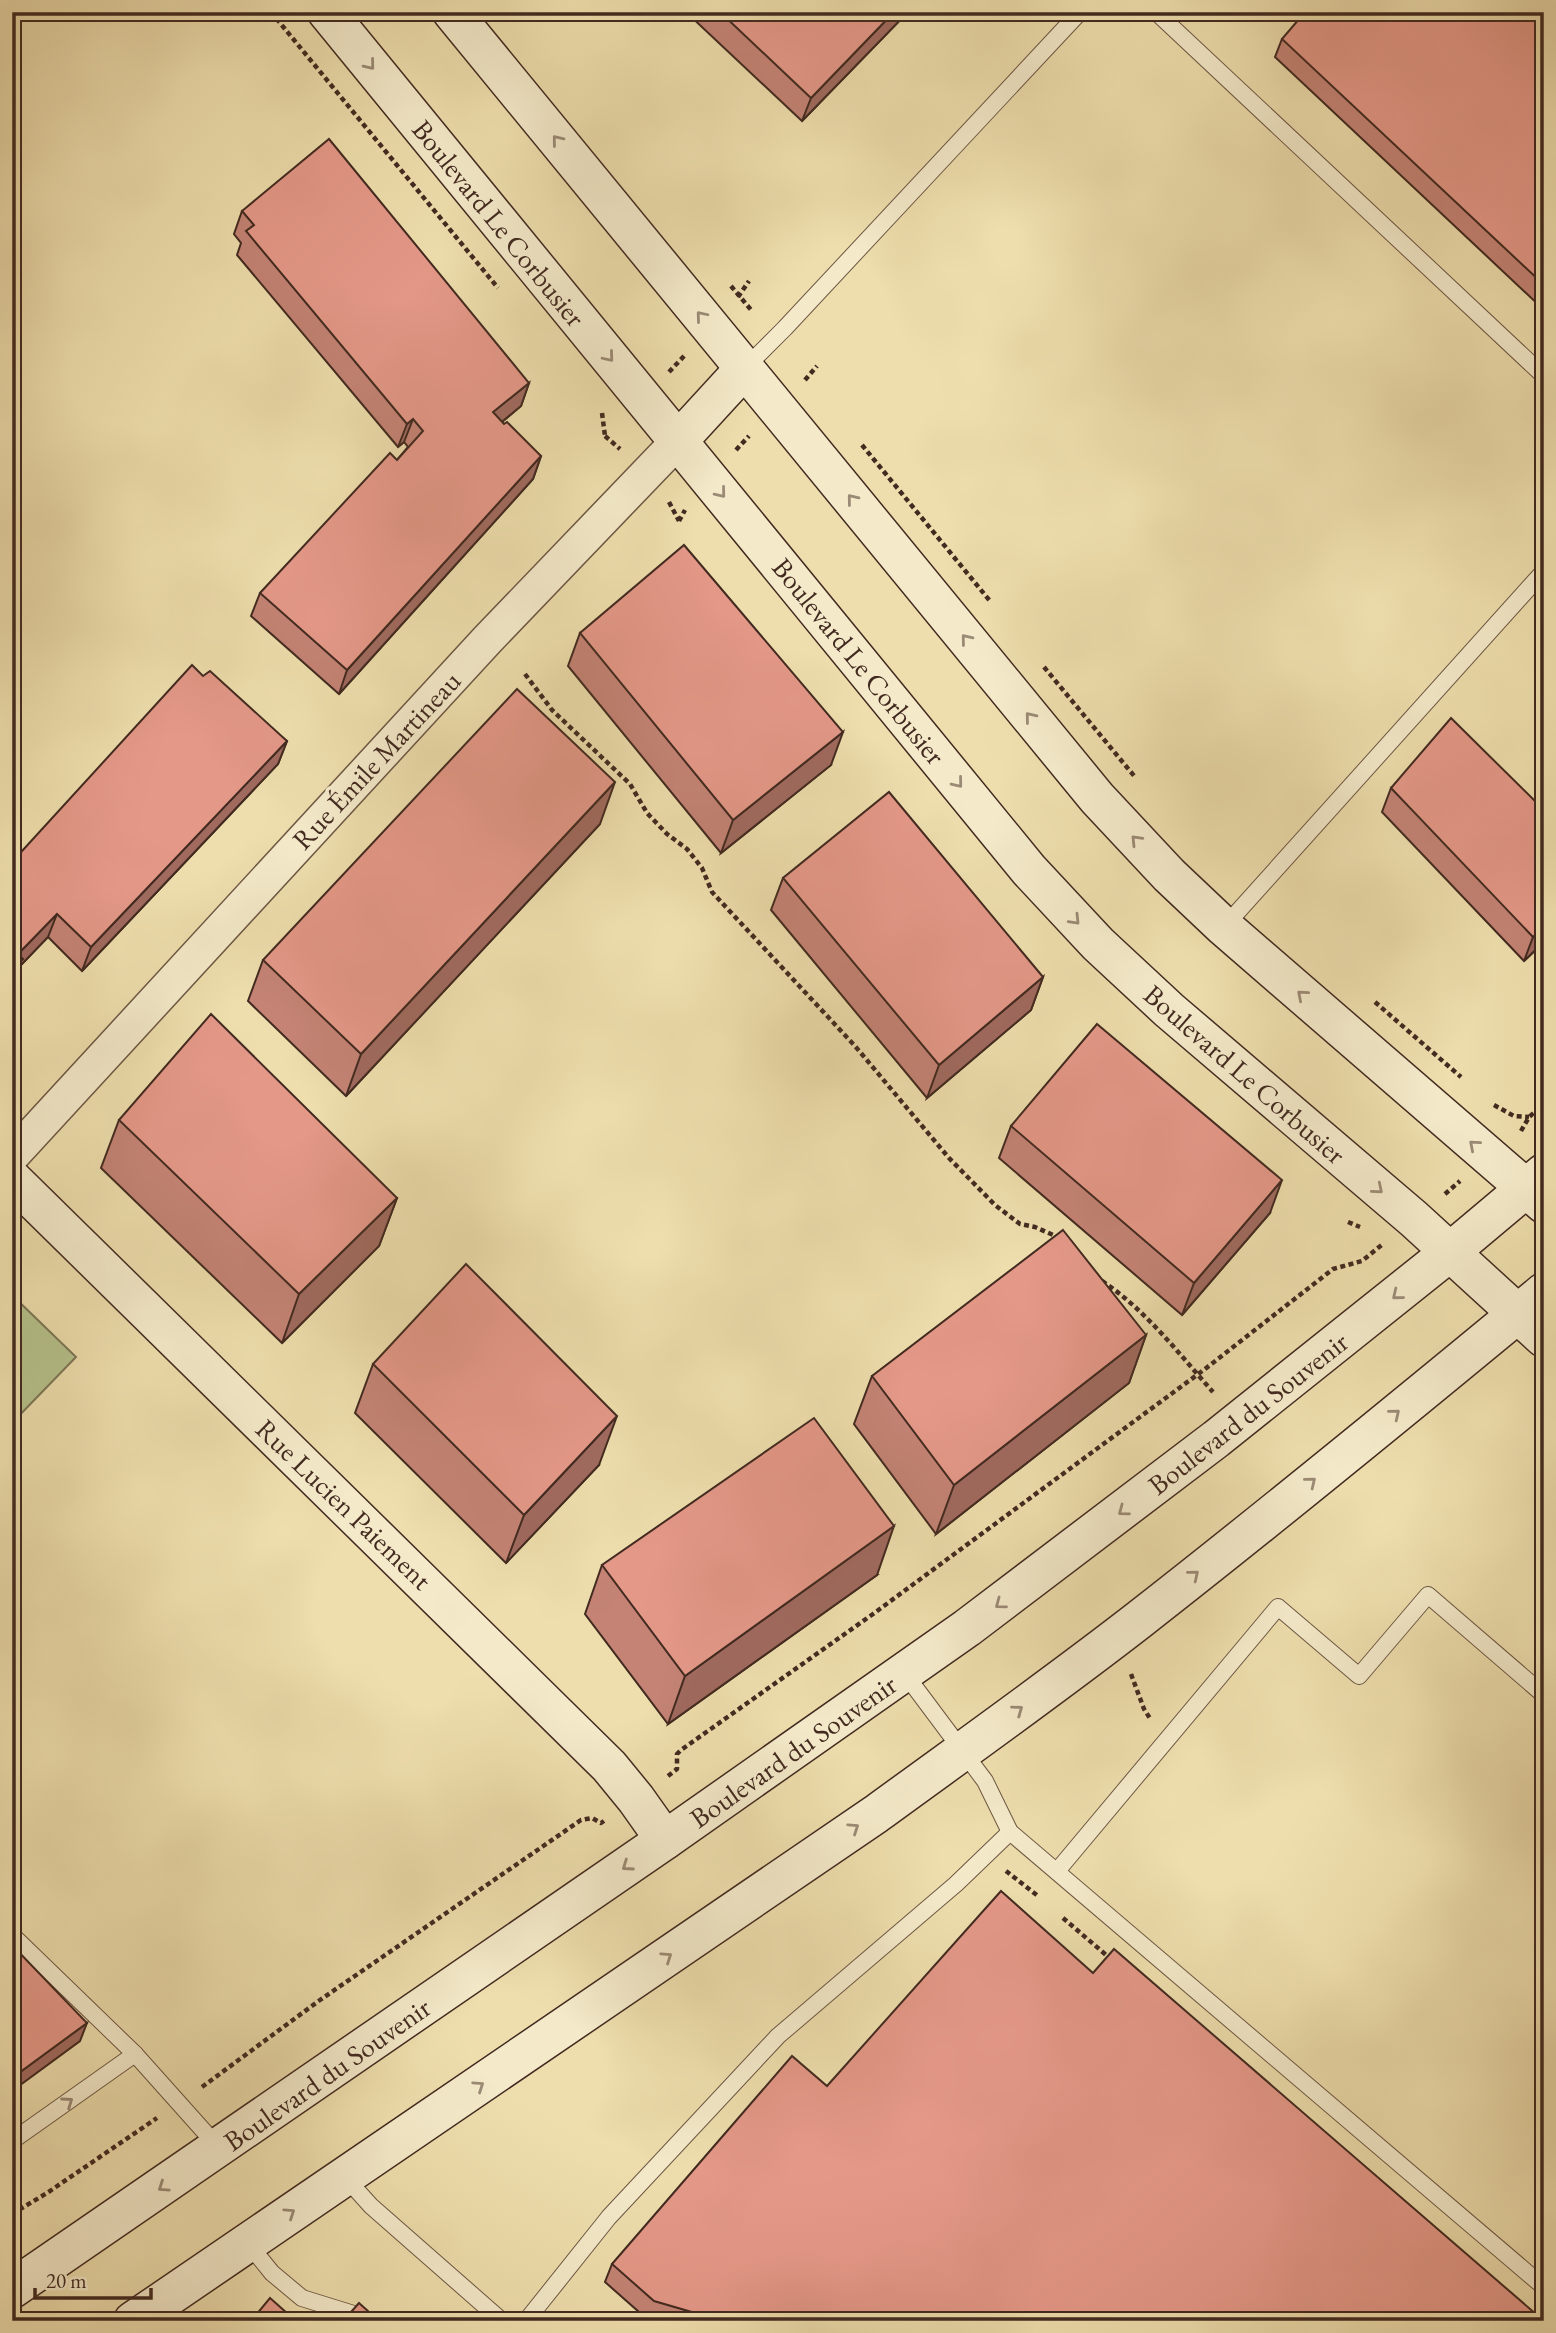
<svg xmlns="http://www.w3.org/2000/svg" width="1556" height="2333" font-family="'EB Garamond',serif">
<style>
.park{fill:#b6c28b;stroke:#7c7656;stroke-width:2}
.lines{fill:none;stroke-linecap:round;stroke-linejoin:round}
.lane-casing{stroke:#6d5743;stroke-width:18}
.street-casing{stroke:#6d5743;stroke-width:36}
.secondary-casing{stroke:#422a20;stroke-width:41}
.path{stroke:#422a20;stroke-width:4.5;stroke-dasharray:5 3.5;stroke-linecap:butt}
.lane{stroke:#f4eaca;stroke-width:16}
.street{stroke:#f4eaca;stroke-width:33}
.secondary{stroke:#f4eaca;stroke-width:38}
.wall{fill:#c48375;stroke:#422a20;stroke-width:2}
.shaded-wall{fill:#a06a5f;stroke:#422a20;stroke-width:2}
.building{fill:#e49888;stroke:#422a20;stroke-width:2}
.oneway{stroke:#9b8a75}
.labels{text-anchor:middle;dominant-baseline:central;stroke-width:7;stroke-linejoin:round;paint-order:stroke}
.street-label{font-size:28px;fill:#422a20;stroke:#f4eaca}
</style>
<rect width="100%" height="100%" fill="#eedead"/>
<filter id="stains"><feTurbulence type="fractalNoise" baseFrequency=".00286" numOctaves="4"/><feColorMatrix values="0 0 0 0 .2 0 0 0 0 .09 0 0 0 0 .02 0 0 0 .5 -.17"/></filter>
<radialGradient id="worn" r=".72"><stop offset=".6" stop-color="#630" stop-opacity="0"/><stop offset="1" stop-color="#630" stop-opacity=".3"/></radialGradient>
<polygon class="park" points="12,1295 76,1357 12,1423"/>
<g class="lines">
<defs>
<g id="lane">
<polyline points="1156,12 1544,376"/>
<polyline points="745,368 785,328 1080,12"/>
<polyline points="1224,927 1544,571"/>
<polyline points="905,1674 985,1781 1010,1832 1544,2287"/>
<polyline points="1057,1871 1278,1607 1359,1676 1428,1595 1544,1695"/>
<polyline points="12,1935 135,2054 219,2148"/>
<polyline points="12,2141 135,2054"/>
<polyline points="344,2176 371,2206 502,2321"/>
<polyline points="247,2242 272,2273 302,2298 360,2316 366,2321"/>
<polyline points="526,2321 609,2217 778,2036 956,1884 1010,1832"/>
</g>
<polyline id="street" points="12,1156 488,639 678,441"/>
<g id="secondary">
<polyline points="327,12 1029,870 1098,944 1169,1010 1414,1219 1544,1338"/>
<polyline points="452,12 1097,798 1169,875 1224,927 1544,1204"/>
<polyline points="678,441 745,368"/>
<polyline points="12,1179 609,1766 636,1799 665,1840"/>
<polyline points="12,2289 665,1840 967,1628 1216,1439 1450,1252 1544,1173"/>
<path d="M133,2321L876,1814C965,1749 1054,1686 1140,1619C1277,1512 1411,1402 1544,1292"/>
</g>
</defs>
<use href="#lane" class="lane-casing"/>
<use href="#street" class="street-casing"/>
<use href="#secondary" class="secondary-casing"/>
<g class="path">
<polyline points="271,12 498,288"/>
<polyline points="731,286 752,311"/>
<polyline points="738,297 749,281"/>
<polyline points="669,372 685,355"/>
<polyline points="805,380 817,366"/>
<polyline points="602,413 605,436"/>
<polyline points="605,436 620,449"/>
<polyline points="862,445 990,601"/>
<polyline points="736,450 749,436"/>
<polyline points="669,502 679,521"/>
<polyline points="679,521 685,510"/>
<polyline points="1044,667 1135,777"/>
<polyline points="525,674 552,710 630,784 647,813 667,834 687,849 702,868 712,892 855,1046 949,1158 995,1205 1020,1224 1035,1227 1060,1238"/>
<polyline points="1375,1002 1461,1077"/>
<polyline points="1494,1105 1514,1116 1529,1117"/>
<polyline points="1521,1131 1529,1117 1544,1104"/>
<polyline points="1445,1194 1460,1181"/>
<polyline points="1348,1222 1360,1227"/>
<path d="M1102,1281C1146,1310 1179,1354 1213,1392"/>
<polyline points="1131,1674 1144,1709 1151,1720"/>
<polyline points="668,1776 677,1769 677,1754 681,1750 873,1614 1205,1369 1333,1269 1362,1261 1384,1243"/>
<polyline points="1006,1871 1038,1896"/>
<polyline points="1063,1918 1112,1960"/>
<polyline points="202,2087 320,2000 581,1820 592,1818 601,1823 604,1821"/>
<polyline points="12,2214 47,2193 157,2118"/>
</g>
<use href="#lane" class="lane"/>
<use href="#street" class="street"/>
<use href="#secondary" class="secondary"/>
</g>
<g class="wall">
<polygon points="686,12 908,12 802,121"/>
<polygon points="1544,12 1544,310 1275,57 1282,39"/>
<polygon points="242,211 529,383 521,406 502,422 541,456 533,479 339,694 251,616 260,593 397,460 408,447 404,442 398,447 237,255 241,243 234,234"/>
<polygon points="580,633 831,765 721,853 568,666"/>
<polygon points="203,676 287,741 278,764 82,971 48,937 20,966 14,983 12,985 12,862"/>
<polygon points="1391,788 1544,942 1524,961 1382,812"/>
<polygon points="600,824 346,1096 248,1001 263,960"/>
<polygon points="783,878 1043,977 1031,1010 927,1098 771,910"/>
<polygon points="119,1120 397,1198 379,1246 282,1343 101,1168"/>
<polygon points="1011,1126 1270,1213 1182,1315 999,1158"/>
<polygon points="1146,1335 1129,1383 936,1534 854,1424 872,1376"/>
<polygon points="373,1364 599,1465 506,1563 355,1413"/>
<polygon points="602,1565 877,1575 668,1724 585,1614"/>
<polygon points="1093,1973 1544,2321 653,2321 647,2319 605,2282 612,2264 827,2086"/>
</g>
<g class="shaded-wall">
<polygon points="894,12 908,12 802,121 811,98"/>
<polygon points="529,383 521,406 485,436 493,412"/>
<polygon points="413,419 404,442 398,447 407,424"/>
<polygon points="541,456 533,479 339,694 347,670"/>
<polygon points="843,732 831,765 721,853 733,820"/>
<polygon points="287,741 278,764 82,971 91,947"/>
<polygon points="615,782 600,824 346,1096 361,1054"/>
<polygon points="57,914 48,937 20,966 14,983 12,985 12,969 18,954"/>
<polygon points="1544,927 1544,942 1524,961 1533,937"/>
<polygon points="1043,977 1031,1010 927,1098 939,1065"/>
<polygon points="1282,1180 1270,1213 1182,1315 1194,1283"/>
<polygon points="397,1198 379,1246 282,1343 299,1294"/>
<polygon points="1146,1335 1129,1383 936,1534 954,1485"/>
<polygon points="617,1416 599,1465 506,1563 524,1515"/>
<polygon points="894,1526 877,1575 668,1724 685,1676"/>
<polygon points="87,2023 80,2041 12,2091 12,2078"/>
</g>
<g class="building">
<polygon points="720,12 894,12 811,98"/>
<polygon points="1305,12 1544,12 1544,285 1282,39"/>
<polygon points="329,139 529,383 493,412 504,424 507,422 541,456 347,670 260,593 390,453 397,460 423,431 413,419 407,424 246,231 254,225 242,211"/>
<polygon points="684,545 843,732 733,820 580,633"/>
<polygon points="192,665 203,676 210,671 287,741 91,947 57,914 18,954 23,959 12,970 12,862"/>
<polygon points="517,689 615,782 361,1054 263,960"/>
<polygon points="1451,718 1544,810 1544,927 1533,937 1391,788"/>
<polygon points="889,792 1043,977 939,1065 783,878"/>
<polygon points="211,1014 397,1198 299,1294 119,1120"/>
<polygon points="1097,1024 1282,1180 1194,1283 1011,1126"/>
<polygon points="1063,1230 1146,1335 954,1485 872,1376"/>
<polygon points="466,1264 617,1416 524,1515 373,1364"/>
<polygon points="814,1418 894,1526 685,1676 602,1565"/>
<polygon points="1001,1891 1093,1973 1114,1949 1544,2321 700,2321 702,2315 654,2301 612,2264 792,2056 827,2086"/>
<polygon points="12,1945 87,2023 12,2078"/>
<polygon points="270,2298 296,2321 251,2321"/>
<polygon points="359,2303 379,2321 343,2321"/>
</g>
<defs><path id="oneway-chevron" d="M-2-3.5L2.5 0L-2 3.5" fill="none" stroke-width="1.6" stroke-linecap="round" stroke-linejoin="round" transform="scale(1.75)"/></defs>
<g class="oneway">
<use href="#oneway-chevron" transform="translate(370 65) rotate(51)"/>
<use href="#oneway-chevron" transform="translate(557 140) rotate(-129)"/>
<use href="#oneway-chevron" transform="translate(701 316) rotate(-130)"/>
<use href="#oneway-chevron" transform="translate(609 357) rotate(50)"/>
<use href="#oneway-chevron" transform="translate(721 493) rotate(51)"/>
<use href="#oneway-chevron" transform="translate(852 499) rotate(-129)"/>
<use href="#oneway-chevron" transform="translate(966 639) rotate(-129)"/>
<use href="#oneway-chevron" transform="translate(1030 717) rotate(-129)"/>
<use href="#oneway-chevron" transform="translate(958 783) rotate(51)"/>
<use href="#oneway-chevron" transform="translate(1136 840) rotate(-134)"/>
<use href="#oneway-chevron" transform="translate(1075 920) rotate(46)"/>
<use href="#oneway-chevron" transform="translate(1302 995) rotate(-139)"/>
<use href="#oneway-chevron" transform="translate(1474 1145) rotate(-139)"/>
<use href="#oneway-chevron" transform="translate(1378 1189) rotate(40)"/>
<use href="#oneway-chevron" transform="translate(1397 1295) rotate(141)"/>
<use href="#oneway-chevron" transform="translate(1395 1414) rotate(-39)"/>
<use href="#oneway-chevron" transform="translate(1311 1482) rotate(-39)"/>
<use href="#oneway-chevron" transform="translate(1123 1511) rotate(143)"/>
<use href="#oneway-chevron" transform="translate(1194 1575) rotate(-39)"/>
<use href="#oneway-chevron" transform="translate(1000 1604) rotate(143)"/>
<use href="#oneway-chevron" transform="translate(1018 1710) rotate(-36)"/>
<use href="#oneway-chevron" transform="translate(854 1828) rotate(-34)"/>
<use href="#oneway-chevron" transform="translate(627 1866) rotate(145)"/>
<use href="#oneway-chevron" transform="translate(667 1957) rotate(-34)"/>
<use href="#oneway-chevron" transform="translate(479 2086) rotate(-34)"/>
<use href="#oneway-chevron" transform="translate(68 2102) rotate(-35)"/>
<use href="#oneway-chevron" transform="translate(163 2187) rotate(146)"/>
<use href="#oneway-chevron" transform="translate(290 2213) rotate(-34)"/>
</g>
<g class="labels">
<g class="street-label">
<text transform="translate(499 223) rotate(51)">Boulevard Le Corbusier</text>
<text transform="translate(859 661) rotate(51)">Boulevard Le Corbusier</text>
<text transform="translate(376 760) rotate(-47)">Rue Émile Martineau</text>
<text transform="translate(1245 1074) rotate(41)">Boulevard Le Corbusier</text>
<text transform="translate(1248 1413) rotate(-38)">Boulevard du Souvenir</text>
<text transform="translate(344 1504) rotate(44)">Rue Lucien Paiement</text>
<text transform="translate(793 1751) rotate(-35)">Boulevard du Souvenir</text>
<text transform="translate(327 2074) rotate(-35)">Boulevard du Souvenir</text>
</g>
</g>
<rect width="1556" height="2333" fill="none" stroke="#eedead" stroke-width="42"/>
<rect x="14" y="14" width="1528" height="2305" fill="none" stroke="#422a20" stroke-width="3.5"/>
<rect x="21" y="21" width="1514" height="2291" fill="none" stroke="#422a20" stroke-width="2"/>
<path d="M35 2288v10h116v-10" fill="none" stroke="#422a20" stroke-width="3.5"/>
<text x="46" y="2288" font-size="21" fill="#422a20" stroke="#f4eaca" stroke-width="5" paint-order="stroke">20 m</text>
<rect width="100%" height="100%" filter="url(#stains)"/>
<rect width="100%" height="100%" fill="url(#worn)"/>
</svg>
